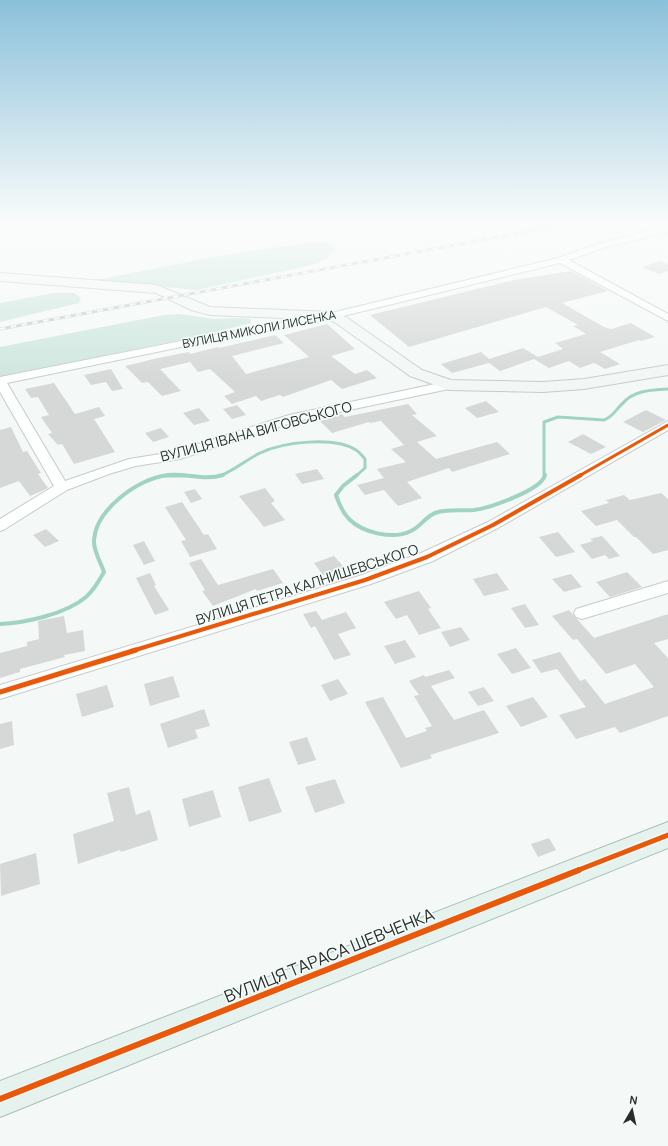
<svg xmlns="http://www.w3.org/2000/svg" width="668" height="1146" font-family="Manrope,sans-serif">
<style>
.green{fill:#cde6de}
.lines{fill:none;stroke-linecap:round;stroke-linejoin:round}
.stream-far1{stroke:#a1d3c4;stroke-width:3}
.stream{stroke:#a1d3c4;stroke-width:4}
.building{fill:#d5d8d7}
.street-casing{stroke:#c7cbc9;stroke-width:2}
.secondary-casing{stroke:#c7cbc9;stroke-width:2}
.primary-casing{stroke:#aabeb8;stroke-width:2}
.street{fill:#fdfefe;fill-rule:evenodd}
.secondary{fill:#f2f7f6;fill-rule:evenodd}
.primary{fill:#e6f2ee;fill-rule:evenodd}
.rail-casing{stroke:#cbcccc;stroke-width:3}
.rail{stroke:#f2fbf8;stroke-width:2;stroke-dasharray:5.5;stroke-linecap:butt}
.cycleway-far3-casing{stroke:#f2fbf8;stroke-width:5}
.cycleway-far2-casing{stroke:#f2fbf8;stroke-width:6}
.cycleway-far1-casing{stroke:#f2fbf8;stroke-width:8}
.cycleway-casing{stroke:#f2fbf8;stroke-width:8}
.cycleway-far3{stroke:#e8590c;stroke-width:3}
.cycleway-far2{stroke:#e8590c;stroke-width:4}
.cycleway-far1{stroke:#e8590c;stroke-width:5}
.cycleway{stroke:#e8590c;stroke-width:6}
.labels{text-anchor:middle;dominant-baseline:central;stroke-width:3.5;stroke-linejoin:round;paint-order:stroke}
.far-street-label{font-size:12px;fill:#292d2c;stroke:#f2fbf8}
.street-label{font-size:14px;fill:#292d2c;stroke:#f2fbf8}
.near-street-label{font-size:17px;fill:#292d2c;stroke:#f2fbf8}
</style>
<rect width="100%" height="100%" fill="#f4f9f7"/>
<g class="green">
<polygon points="319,241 331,244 334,250 326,259 312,265 196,290 96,280 225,255"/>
<polygon points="54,293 74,293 81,298 79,303 0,322 0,303"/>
<polygon points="179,314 214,319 237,318 251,319 251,323 199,336 0,377 0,347 164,315"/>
</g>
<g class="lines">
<g class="stream-far1">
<polyline points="164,476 185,476"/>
<path d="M220,476C235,470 246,460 260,453C283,442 334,436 356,450C360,452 362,456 365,459V468L356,476"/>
<path d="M544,476V422L558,417L604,420C613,417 616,409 623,403C634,390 652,390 668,389"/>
</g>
<g class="stream">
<path d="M357,475L343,486L336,495C339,504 342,512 349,519C363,533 393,540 411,531C422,526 426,515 438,512C450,509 462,511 474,510C489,508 542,490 545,475"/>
<path d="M0,624C25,623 66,614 86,597C94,590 99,581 104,572C101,563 93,550 94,540C96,509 139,478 168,475C187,473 204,481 223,475"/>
</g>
</g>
<g class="building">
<polygon points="659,261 668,264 668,271 659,274 642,267"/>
<polygon points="571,271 608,291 562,303 604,327 611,329 631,323 655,337 641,341 639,340 600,352 620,364 605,369 594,363 580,368 569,361 549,368 534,359 500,371 489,363 452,373 441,364 481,352 489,359 523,348 538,357 563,349 555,343 586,334 573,326 578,325 546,307 409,347 370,315 514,280"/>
<polygon points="327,324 355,349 331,356 355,374 367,370 377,378 342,389 331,380 283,397 280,395 261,401 256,396 232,404 224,396 235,392 210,369 198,372 190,362 160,369 181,391 162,396 148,382 142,383 125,366 158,358 189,352 190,354 218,347 219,348 275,335 284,343 232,356 246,374 309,357 284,335"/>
<polygon points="111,369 123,389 112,391 106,382 91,385 84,375"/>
<polygon points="54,383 75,414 99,407 105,416 94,419 115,452 74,464 62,444 58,445 48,434 52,433 41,417 49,415 38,397 31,398 25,389"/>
<polygon points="486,401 499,412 477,418 465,408"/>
<polygon points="408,404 417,414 412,415 437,436 417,442 436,459 497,442 510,454 452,472 449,468 407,482 422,498 398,506 384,490 365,495 357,485 384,478 377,469 406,462 391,449 404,445 381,421 370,423 369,422 332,433 320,421 342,414 345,417"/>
<polygon points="237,405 246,415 232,419 223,409"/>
<polygon points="199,408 210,421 194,425 183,413"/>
<polygon points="646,410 666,420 643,432 623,422"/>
<polygon points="11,427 23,452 27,451 41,473 38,474 48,488 42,491 30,496 19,481 0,488 0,430"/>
<polygon points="161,428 169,437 153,442 145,433"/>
<polygon points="583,434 606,447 591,454 568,442"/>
<polygon points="317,469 324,479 302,484 295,474"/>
<polygon points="265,488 275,501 271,503 285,520 264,527 239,496"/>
<polygon points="195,489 202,499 191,503 184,492"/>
<polygon points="661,493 668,499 668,550 653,554 636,537 634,537 617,520 596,526 581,511 609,503 606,500 624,495 630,500"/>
<polygon points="182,502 204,535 208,534 217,549 190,557 181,541 186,540 165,507"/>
<polygon points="46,529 59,541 45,547 33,535"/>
<polygon points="558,532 575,552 556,557 539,537"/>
<polygon points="602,536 620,556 609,559 605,555 592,559 580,545 593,541 590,539"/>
<polygon points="144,541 155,561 144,565 133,545"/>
<polygon points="334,556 344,567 323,575 314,563"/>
<polygon points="201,559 218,585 273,569 283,583 257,591 256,589 213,606 202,591 205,590 189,563"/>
<polygon points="627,572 642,587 610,597 596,582"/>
<polygon points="150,573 156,585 154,586 169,610 155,615 136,578"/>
<polygon points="497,573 509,590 484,596 473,579"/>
<polygon points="571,574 582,587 564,592 552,579"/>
<polygon points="419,591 431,608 428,609 441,628 419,635 407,615 396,619 384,602"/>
<polygon points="525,604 539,625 525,628 511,608"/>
<polygon points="569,610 594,638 668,614 668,639 654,643 668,658 668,716 620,733 615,727 576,739 559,715 586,707 557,669 541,673 532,660 560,652 580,681 585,679 605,704 654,687 635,664 606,674 577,639 573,640 552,616"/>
<polygon points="316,611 322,620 346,612 356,628 338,634 351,655 334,660 315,626 311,628 303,614"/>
<polygon points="64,616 67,633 83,630 85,651 64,655 65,657 20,669 20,672 0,678 0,653 27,646 27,642 39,639 38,621"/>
<polygon points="461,627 470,640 450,647 441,632"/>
<polygon points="405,640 416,657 395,664 384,646"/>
<polygon points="516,648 531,668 512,674 497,654"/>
<polygon points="449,670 455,678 431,686 454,720 484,710 499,733 430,755 432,758 401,768 365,702 383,697 406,738 427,731 425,728 432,726 414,696 419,695 409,681 424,675 425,677"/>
<polygon points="173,676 180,697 150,706 144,684"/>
<polygon points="338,679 348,694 330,701 321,685"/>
<polygon points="107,685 114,707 82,717 76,694"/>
<polygon points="484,687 494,701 478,706 468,692"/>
<polygon points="533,697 548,717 521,727 506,706"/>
<polygon points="204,709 210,726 195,730 198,738 168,748 160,724"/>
<polygon points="12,721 14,745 0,749 0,724"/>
<polygon points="307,737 316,760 298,765 289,742"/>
<polygon points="269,778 282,812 249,822 238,787"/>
<polygon points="335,779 345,803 315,813 305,787"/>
<polygon points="129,787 136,815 150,810 158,840 121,852 120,850 78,864 73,834 114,821 107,793"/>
<polygon points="213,790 221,817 189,827 182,799"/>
<polygon points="549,838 556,850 538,857 531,844"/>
<polygon points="36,853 40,884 1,896 0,864"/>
</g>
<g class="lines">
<defs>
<g id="street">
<polygon points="668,226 668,232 607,247 569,260 668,314 668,321 560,263 331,319 181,347 7,383 65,481 129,459 173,452 289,415 449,381 455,385 449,389 297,421 180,459 136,466 109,474 67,490 5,529 0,531 0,519 54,486 0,392 0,377 181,341 331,313 558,258 601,243"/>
<polygon points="668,421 668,430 498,528 433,561 371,584 0,699 0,685 359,576 421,553 488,522"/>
<polygon points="668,581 668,593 582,619 576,617 574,613 576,609"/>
</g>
<polygon id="secondary" points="0,273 157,285 210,307 331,312 346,317 422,370 451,380 543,382 584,379 668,365 668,375 584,389 543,392 449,390 410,376 336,323 329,320 210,315 191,310 156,293 0,281"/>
<polygon id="primary" points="668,822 668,848 0,1117 0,1081"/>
</defs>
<use href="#street" class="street-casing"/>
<use href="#secondary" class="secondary-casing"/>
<use href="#primary" class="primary-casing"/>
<use href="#street" class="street"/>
<use href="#secondary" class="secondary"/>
<use href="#primary" class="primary"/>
<defs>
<polyline id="rail" points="0,329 579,222"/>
</defs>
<use href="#rail" class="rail-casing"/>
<use href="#rail" class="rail"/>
<defs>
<polyline id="cycleway-far3" points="579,476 668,425"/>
<polyline id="cycleway-far2" points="132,651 365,580 427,557 493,525 581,475"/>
<g id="cycleway-far1">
<polyline points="0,692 136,650"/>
<polyline points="576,871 668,835"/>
</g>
<polyline id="cycleway" points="0,1099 579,870"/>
</defs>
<use href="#cycleway-far3" class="cycleway-far3-casing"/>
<use href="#cycleway-far2" class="cycleway-far2-casing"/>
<use href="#cycleway-far1" class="cycleway-far1-casing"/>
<use href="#cycleway" class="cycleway-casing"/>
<use href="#cycleway-far3" class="cycleway-far3"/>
<use href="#cycleway-far2" class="cycleway-far2"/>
<use href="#cycleway-far1" class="cycleway-far1"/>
<use href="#cycleway" class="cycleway"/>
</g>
<linearGradient id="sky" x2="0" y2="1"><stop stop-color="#8bc0da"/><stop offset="0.58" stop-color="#fafcfb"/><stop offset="1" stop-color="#fafcfb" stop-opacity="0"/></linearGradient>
<rect width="668" height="383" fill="url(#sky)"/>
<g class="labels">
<g class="far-street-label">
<text transform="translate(259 329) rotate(-11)">ВУЛИЦЯ МИКОЛИ ЛИСЕНКА</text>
</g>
<g class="street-label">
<text transform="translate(256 431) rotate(-15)">ВУЛИЦЯ ІВАНА ВИГОВСЬКОГО</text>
<text transform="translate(307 584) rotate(-18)">ВУЛИЦЯ ПЕТРА КАЛНИШЕВСЬКОГО</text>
</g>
<g class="near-street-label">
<text transform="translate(329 955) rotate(-22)">ВУЛИЦЯ ТАРАСА ШЕВЧЕНКА</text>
</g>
</g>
<g transform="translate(632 1110) rotate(9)" stroke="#f2fbf8" stroke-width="3" paint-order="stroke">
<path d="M0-3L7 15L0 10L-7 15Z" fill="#292d2c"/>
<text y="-6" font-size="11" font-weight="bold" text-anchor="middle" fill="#292d2c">N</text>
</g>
</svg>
